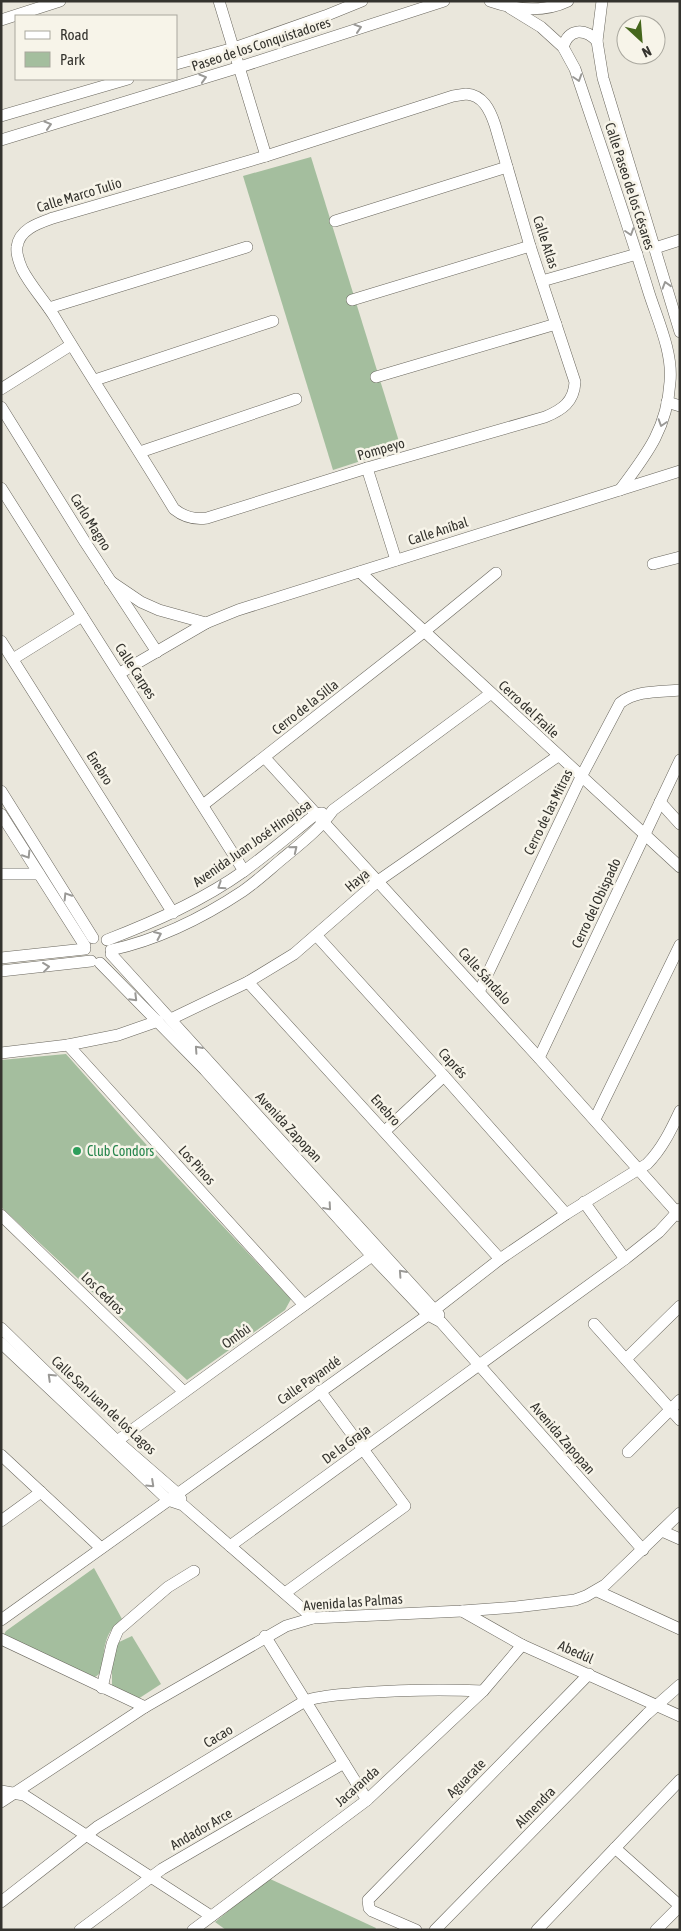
<svg xmlns="http://www.w3.org/2000/svg" width="681" height="1931" font-family="'Asap Condensed',sans-serif">
<style>
.green{fill:#a4be9e}
.lines{fill:none;stroke-linecap:round;stroke-linejoin:round}
.minor-casing{stroke:#69665d;stroke-width:12}
.minor{stroke:#fff;stroke-width:11}
.oneway{stroke:#9a9996}
.leisure-dot{fill:#2e9e5b;stroke:#f7f4e9;stroke-width:2}
.labels{text-anchor:middle;dominant-baseline:central;stroke-width:5;stroke-linejoin:round;paint-order:stroke}
.street-label{font-size:14px;fill:#34332e;stroke:#f7f4e9}
.leisure-label{font-size:14px;fill:#27864d;stroke:#f7f4e9;text-anchor:start}
</style>
<rect width="100%" height="100%" fill="#eae7dc"/>
<g class="green">
<polygon points="311,157 401,448 333,470 243,176"/>
<polygon points="66,1054 144,1142 291,1299 285,1310 187,1380 1,1207 1,1060"/>
<path d="M94,1568L122,1619C102,1635 105,1649 102,1672L95,1677L3,1636L6,1631Z"/>
<polygon points="132,1636 161,1684 138,1699 112,1687 112,1665 117,1643"/>
<polygon points="268,1878 376,1928 375,1930 226,1930 215,1922"/>
</g>
<g class="lines">
<defs>
<g id="minor">
<polyline points="219,1 266,156"/>
<path d="M490,1C516,10 543,13 568,1"/>
<polyline points="602,1 597,41 603,78 680,332"/>
<path d="M510,8L541,27L563,47L575,69C600,144 626,218 649,293C658,321 673,353 670,382C667,429 647,454 620,490"/>
<polyline points="1,20 60,1"/>
<path d="M563,47C569,28 585,28 597,41"/>
<polyline points="176,64 234,48 325,16 362,1"/>
<path d="M466,94C483,95 490,110 495,125L530,246L575,382C574,402 562,410 545,417L367,468L207,518C194,520 184,517 174,509C135,444 93,381 54,316C44,300 30,285 22,269C19,262 16,254 17,247C19,229 39,223 53,218L266,156L453,96Z"/>
<polyline points="1,116 128,79"/>
<polyline points="1,140 240,67 444,1"/>
<polyline points="335,221 507,167"/>
<polyline points="655,248 680,240"/>
<polyline points="542,281 637,254"/>
<polyline points="352,300 530,246"/>
<polyline points="49,308 247,247"/>
<polyline points="376,377 556,324"/>
<polyline points="95,380 273,321"/>
<polyline points="1,389 71,345"/>
<polyline points="667,402 680,406"/>
<polyline points="1,407 85,542 157,652"/>
<polyline points="140,452 296,399"/>
<polyline points="367,468 396,560"/>
<polyline points="1,488 244,871"/>
<polyline points="653,564 680,557"/>
<polyline points="360,572 680,867"/>
<polyline points="110,581 141,602 159,610 206,623 238,610 680,471"/>
<polyline points="1,641 173,913"/>
<polyline points="13,659 82,616"/>
<polyline points="120,673 206,623"/>
<polyline points="265,758 539,1058 680,1216"/>
<polyline points="1,791 93,938"/>
<polyline points="660,802 680,824"/>
<polyline points="203,805 425,631 496,573"/>
<polyline points="1,814 85,946"/>
<polyline points="1,874 39,874"/>
<polyline points="316,935 444,1076 566,1214"/>
<path d="M107,940C154,922 202,901 244,871C269,853 292,833 316,814L322,813"/>
<path d="M111,950C157,940 204,917 243,891C256,882 269,870 281,860C300,844 319,830 333,810L490,694"/>
<polyline points="111,954 439,1315"/>
<polyline points="1,958 85,949"/>
<polyline points="100,963 205,1070 372,1256 428,1315 441,1322 643,1550"/>
<polyline points="1,971 91,961"/>
<polyline points="248,982 500,1259"/>
<path d="M479,992L581,777L620,703C637,690 659,692 680,690"/>
<polyline points="171,1019 248,982 294,954 378,881 558,756"/>
<polyline points="68,1045 304,1305"/>
<polyline points="1,1053 68,1045 118,1035 158,1021"/>
<polyline points="539,1058 680,760"/>
<polyline points="595,1119 680,945"/>
<polyline points="385,1131 444,1076"/>
<polyline points="584,1202 625,1259"/>
<polyline points="1,1215 184,1392"/>
<polyline points="594,1324 680,1420"/>
<polyline points="1,1328 117,1441 177,1493 181,1499"/>
<polyline points="1,1343 168,1500 183,1505 313,1618"/>
<polyline points="626,1359 680,1306"/>
<polyline points="117,1441 372,1256"/>
<polyline points="628,1452 680,1400"/>
<polyline points="1,1455 101,1548"/>
<polyline points="1,1521 41,1492"/>
<polyline points="662,1531 680,1539"/>
<polyline points="230,1546 625,1259 659,1232 680,1209"/>
<polyline points="597,1591 680,1629"/>
<polyline points="285,1593 405,1506 320,1391"/>
<polyline points="462,1611 522,1645 680,1716"/>
<path d="M1,1620L428,1315L500,1259L566,1214L647,1164C662,1149 671,1130 680,1111"/>
<polyline points="265,1636 367,1800"/>
<polyline points="1,1639 145,1707"/>
<polyline points="102,1688 112,1644 118,1630 168,1587 194,1571"/>
<polyline points="1,1791 24,1795 211,1916"/>
<polyline points="1,1802 145,1707 286,1626 313,1618 462,1611 516,1607 575,1600 586,1596 605,1585 680,1513"/>
<polyline points="615,1848 680,1906 656,1930"/>
<path d="M1,1902L97,1827L305,1701C322,1695 341,1695 359,1693C400,1690 441,1689 483,1691"/>
<polyline points="80,1930 162,1869 344,1763"/>
<polyline points="193,1930 367,1800 483,1691 522,1645"/>
<polyline points="416,1930 372,1911 369,1908 368,1900 589,1674"/>
<polyline points="435,1930 647,1714 680,1685"/>
<polyline points="537,1930 680,1780"/>
</g>
</defs>
<use href="#minor" class="minor-casing"/>
<use href="#minor" class="minor"/>
</g>
<defs><path id="oneway-chevron" d="M-2-3.5L2.5 0L-2 3.5" fill="none" stroke-width="1.6" stroke-linecap="round" stroke-linejoin="round" transform="scale(1.25)"/></defs>
<g class="oneway">
<use href="#oneway-chevron" transform="translate(358 28) rotate(-18)"/>
<use href="#oneway-chevron" transform="translate(203 78) rotate(-17)"/>
<use href="#oneway-chevron" transform="translate(578 78) rotate(72)"/>
<use href="#oneway-chevron" transform="translate(48 125) rotate(-17)"/>
<use href="#oneway-chevron" transform="translate(630 232) rotate(72)"/>
<use href="#oneway-chevron" transform="translate(666 285) rotate(-107)"/>
<use href="#oneway-chevron" transform="translate(662 423) rotate(108)"/>
<use href="#oneway-chevron" transform="translate(294 849) rotate(-39)"/>
<use href="#oneway-chevron" transform="translate(27 855) rotate(58)"/>
<use href="#oneway-chevron" transform="translate(221 886) rotate(147)"/>
<use href="#oneway-chevron" transform="translate(67 896) rotate(-122)"/>
<use href="#oneway-chevron" transform="translate(158 935) rotate(-24)"/>
<use href="#oneway-chevron" transform="translate(46 967) rotate(-7)"/>
<use href="#oneway-chevron" transform="translate(134 998) rotate(45)"/>
<use href="#oneway-chevron" transform="translate(198 1049) rotate(-132)"/>
<use href="#oneway-chevron" transform="translate(328 1207) rotate(49)"/>
<use href="#oneway-chevron" transform="translate(402 1273) rotate(-132)"/>
<use href="#oneway-chevron" transform="translate(51 1377) rotate(-136)"/>
<use href="#oneway-chevron" transform="translate(151 1484) rotate(43)"/>
</g>
<circle class="leisure-dot" cx="77" cy="1151" r="5"/>
<g class="labels">
<g class="street-label">
<text transform="translate(261 44) rotate(-18)">Paseo de los Conquistadores</text>
<text transform="translate(630 186) rotate(72)">Calle Paseo de los Césares</text>
<text transform="translate(79 195) rotate(-17)">Calle Marco Tulio</text>
<text transform="translate(546 242) rotate(72)">Calle Atlas</text>
<text transform="translate(381 449) rotate(-16)">Pompeyo</text>
<text transform="translate(91 522) rotate(58)">Carlo Magno</text>
<text transform="translate(438 531) rotate(-18)">Calle Aníbal</text>
<text transform="translate(136 671) rotate(57)">Calle Carpes</text>
<text transform="translate(305 707) rotate(-38)">Cerro de la Silla</text>
<text transform="translate(529 709) rotate(43)">Cerro del Fraile</text>
<text transform="translate(100 768) rotate(58)">Enebro</text>
<text transform="translate(548 812) rotate(-64)">Cerro de las Mitras</text>
<text transform="translate(252 843) rotate(-35)">Avenida Juan José Hinojosa</text>
<text transform="translate(357 880) rotate(-40)">Haya</text>
<text transform="translate(596 903) rotate(-65)">Cerro del Obispado</text>
<text transform="translate(485 976) rotate(48)">Calle Sándalo</text>
<text transform="translate(453 1063) rotate(48)">Caprés</text>
<text transform="translate(386 1110) rotate(48)">Enebro</text>
<text transform="translate(289 1127) rotate(47)">Avenida Zapopan</text>
<text transform="translate(197 1165) rotate(48)">Los Pinos</text>
<text transform="translate(103 1293) rotate(44)">Los Cedros</text>
<text transform="translate(236 1336) rotate(-36)">Ombú</text>
<text transform="translate(309 1380) rotate(-35)">Calle Payandé</text>
<text transform="translate(104 1405) rotate(43)">Calle San Juan de los Lagos</text>
<text transform="translate(563 1438) rotate(49)">Avenida Zapopan</text>
<text transform="translate(346 1444) rotate(-36)">De la Graja</text>
<text transform="translate(353 1602) rotate(-4)">Avenida las Palmas</text>
<text transform="translate(576 1652) rotate(24)">Abedúl</text>
<text transform="translate(218 1736) rotate(-31)">Cacao</text>
<text transform="translate(466 1778) rotate(-45)">Aguacate</text>
<text transform="translate(357 1786) rotate(-41)">Jacaranda</text>
<text transform="translate(535 1807) rotate(-46)">Almendra</text>
<text transform="translate(201 1829) rotate(-30)">Andador Arce</text>
</g>
<g class="leisure-label">
<text x="87" y="1151">Club Condors</text>
</g>
</g>
<rect width="681" height="1931" fill="none" stroke="#34332e" stroke-width="5"/>
<rect x="15" y="15" width="162" height="65" fill="#f7f4e9" stroke="#a9a79e"/>
<rect x="25" y="31" width="25" height="8" fill="#ffffff" stroke="#a9a79e"/>
<text x="60" y="40" font-size="15" fill="#34332e">Road</text>
<rect x="25" y="52" width="25" height="15" fill="#a4be9e" stroke="#a9a79e"/>
<text x="60" y="65" font-size="15" fill="#34332e">Park</text>
<g transform="translate(641 40) rotate(154)"><circle r="24" fill="#f7f4e9" stroke="#a9a79e"/>
<path d="M0-4L9 19L0 12L-9 19Z" fill="#45661c"/>
<text y="-8" font-size="14" font-weight="bold" text-anchor="middle" fill="#34332e">N</text>
</g>
</svg>
